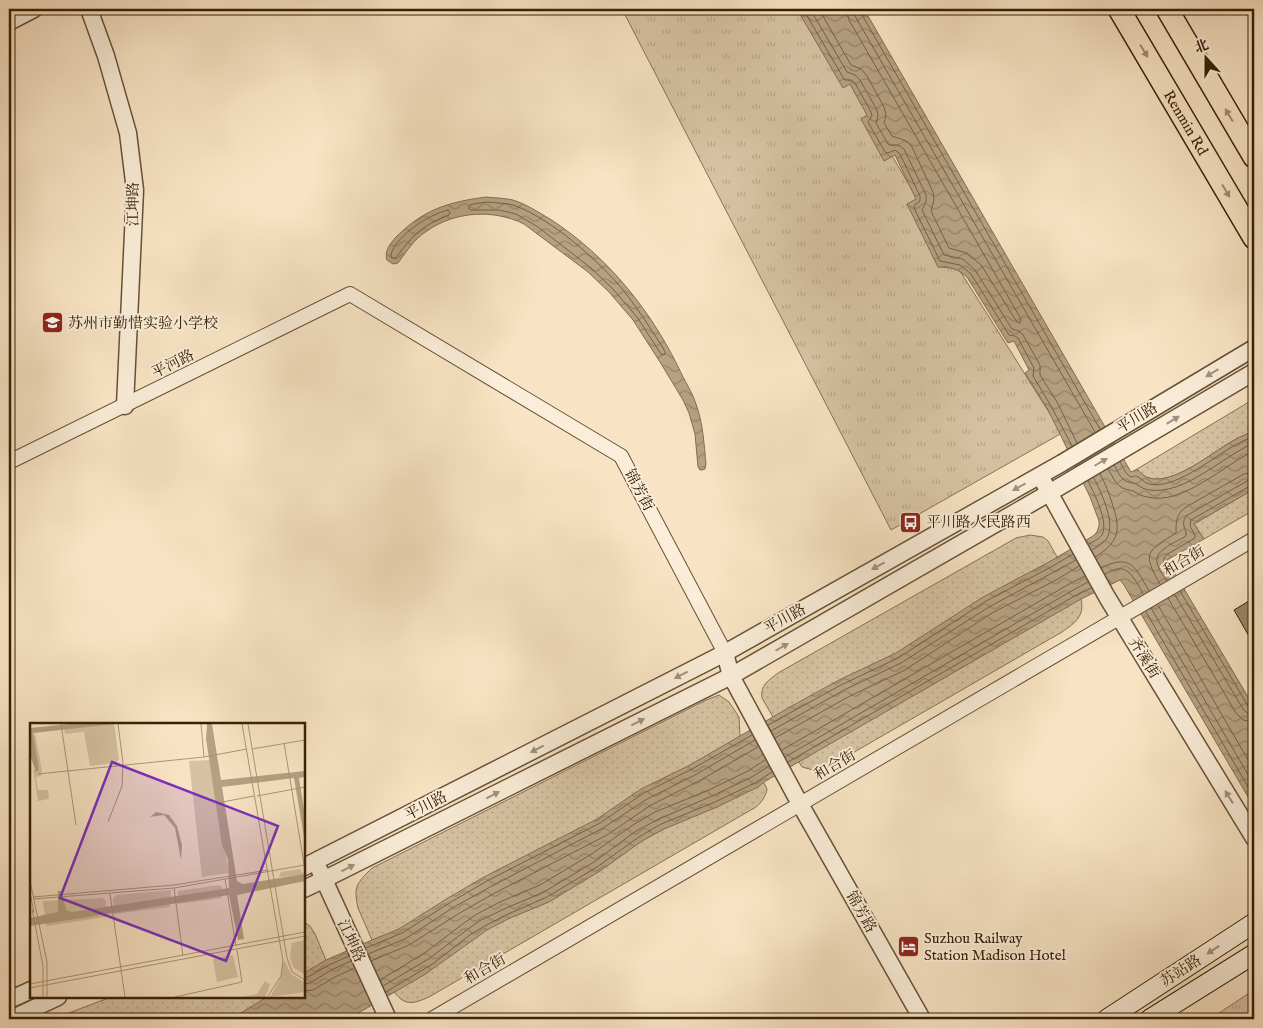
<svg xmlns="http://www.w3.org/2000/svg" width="1263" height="1028" font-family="'IM FELL English','Noto Serif SC',serif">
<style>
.grass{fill:url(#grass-tufts);stroke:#877254}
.park{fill:url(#park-dots);stroke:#877254}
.water{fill:url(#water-waves);stroke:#836d51}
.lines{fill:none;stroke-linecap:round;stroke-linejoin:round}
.shore{stroke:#766044;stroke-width:1}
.building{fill:#9b8668;stroke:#372005}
.minor-casing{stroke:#675135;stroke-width:16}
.tertiary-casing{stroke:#675135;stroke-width:19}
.secondary-casing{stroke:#372005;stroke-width:21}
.primary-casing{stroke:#372005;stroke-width:24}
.minor{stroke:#faedd9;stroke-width:14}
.tertiary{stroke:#faedd9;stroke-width:16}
.secondary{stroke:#faedd9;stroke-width:19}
.primary{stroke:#f8e4c4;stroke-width:21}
.tertiary-bridge-casing{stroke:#675135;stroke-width:19;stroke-linecap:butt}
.tertiary-bridge{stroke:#faedd9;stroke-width:16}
.oneway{fill:#a18c6e}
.oneway2{fill:#a2917a}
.labels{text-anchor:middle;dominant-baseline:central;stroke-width:4;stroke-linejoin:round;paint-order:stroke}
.street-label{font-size:15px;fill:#372005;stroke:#faedd9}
.poi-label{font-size:15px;fill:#372005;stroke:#faedd9;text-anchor:start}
.inset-road{fill:none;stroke:#ab9678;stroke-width:1}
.view{fill:#7b2cbf;fill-opacity:0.15;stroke:#7b2cbf;stroke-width:2.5}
.inset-edge{fill:none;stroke:#372005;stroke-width:2.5}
</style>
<defs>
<pattern id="grass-tufts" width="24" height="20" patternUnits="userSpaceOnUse" patternTransform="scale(1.25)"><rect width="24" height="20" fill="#d7c3a4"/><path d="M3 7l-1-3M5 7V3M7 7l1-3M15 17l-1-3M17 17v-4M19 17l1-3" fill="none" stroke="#b9a78c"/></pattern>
<pattern id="park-dots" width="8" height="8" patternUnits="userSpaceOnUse" patternTransform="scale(1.25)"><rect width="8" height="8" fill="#d7c3a4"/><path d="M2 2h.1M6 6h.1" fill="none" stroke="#b9a78c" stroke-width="1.8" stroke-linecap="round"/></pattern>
<pattern id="water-waves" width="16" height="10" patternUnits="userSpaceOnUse" patternTransform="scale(1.25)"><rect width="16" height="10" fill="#b6a183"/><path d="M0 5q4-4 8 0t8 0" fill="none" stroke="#958369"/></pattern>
</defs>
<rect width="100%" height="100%" fill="#f8e4c4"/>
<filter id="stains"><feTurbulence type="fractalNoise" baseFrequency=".004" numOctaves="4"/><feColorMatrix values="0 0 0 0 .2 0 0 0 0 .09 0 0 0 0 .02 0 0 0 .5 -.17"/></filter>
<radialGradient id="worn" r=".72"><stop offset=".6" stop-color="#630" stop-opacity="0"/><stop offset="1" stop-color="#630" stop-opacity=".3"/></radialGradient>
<g class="grass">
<polygon points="622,9 806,9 955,263 1062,433 891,530"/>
<polygon points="1254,990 1254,1019 1210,1019"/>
</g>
<g class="park">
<path d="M1254,399V431C1244,435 1235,439 1226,445C1208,456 1172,485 1149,478C1144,477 1141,473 1137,469Z"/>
<polygon points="1254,489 1254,510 1204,539 1194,524"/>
<path d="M1030,535L1043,537L1048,541L1081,599C1085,616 1075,623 1062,632L825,769L813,770L802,767L762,698C760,685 769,680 778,673L1016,538Z"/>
<path d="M719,695L729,702L739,717L740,736L767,789C766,796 761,803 756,807L429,997C415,1003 406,1007 395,993L358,908C353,886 357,883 372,868L706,700Z"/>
<polygon points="304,922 310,926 315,934 351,1019 53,1019 111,997 304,997"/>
</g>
<g class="water">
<path d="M797,9H864L1097,413L1131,472L1137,469C1141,473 1144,477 1149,478C1172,485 1208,456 1226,445C1235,439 1244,435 1254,431V489L1194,524L1204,539L1167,560L1254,707V807L1124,585L1120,580L1081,599L764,782L758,787L717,807L664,829L642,841L600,871L549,902L508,919L487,930L424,975L348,1019H231L267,997H304V973L326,960L372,940L399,929L448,898L484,877L597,819L641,789L690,765L790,707L839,680L896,653L983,597L1049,562L1093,536L1097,532L1099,526V521L1090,497L1061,436L1047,408L1025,373L1029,370L1014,341L1008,343L967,277C955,267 952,268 938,267L907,204L916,199L895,155L884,161L861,119L867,115L850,84L843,88Z"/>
<path d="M486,197C495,198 504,198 513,200C526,204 538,212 550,219C609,257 654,314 683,377C688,386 693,395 696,404C703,423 704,444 706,464L705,469L702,470H700L698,467L695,434L689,413L683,400L660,362L633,320L609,292L588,272L524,224C494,209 455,211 427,231C414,239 407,251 398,263L393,264L387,260C384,251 390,244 396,237C424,209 449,202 486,197Z"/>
</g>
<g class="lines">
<g class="shore">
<polyline points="803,9 844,79 845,80 851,80 855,83 871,112 872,116 868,122 885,152 888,153 895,150 900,154 920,196 920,201 915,205 914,208 940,261 960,265 971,274 1009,335 1015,336 1018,338 1034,368 1033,376 1051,406 1072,446"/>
<polyline points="810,9 847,72 855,75 860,80 877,110 878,116 876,123 888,144 889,145 898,145 904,149 926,195 926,202 922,210 944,255 963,259 975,270 1012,329 1019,331 1023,335 1040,365 1040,375 1057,402 1077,443"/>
<path d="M819,9L851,65L861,69L867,76L884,107L886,115L884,123L892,136C900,139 906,139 912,147L933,192L934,200L931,211L949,248L967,253L981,265L1017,322L1020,323L1021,319L849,20L846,9"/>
<polyline points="854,9 855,16 1095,432"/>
<polyline points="860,9 861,13 1100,429"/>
<path d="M487,202C496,203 505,203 513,205C551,218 599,261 624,291C638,309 651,329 663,348L665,352V354L663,355L661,354L637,317L613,289L591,268L538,227L516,214L499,210H471L468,208L470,205Z"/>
<path d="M448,210L450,212L449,215C423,225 412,235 396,258H392L391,254C398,234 428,215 448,210Z"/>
<path d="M1120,462C1123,467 1126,476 1132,477C1133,477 1134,476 1136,476C1140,477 1144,483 1149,484C1173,490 1210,460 1230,448C1238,443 1246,440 1254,436"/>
<path d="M1114,465C1118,471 1121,481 1129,482C1135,484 1131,481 1136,484C1141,487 1145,490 1150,490C1185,495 1223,456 1254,443"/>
<path d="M1108,469C1113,477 1116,486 1125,489C1128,490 1130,490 1133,491C1137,493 1141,496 1147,497C1183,506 1223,465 1254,451"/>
<path d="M1088,481C1094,493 1109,522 1102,535C1099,539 1093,542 1089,544"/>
<path d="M1092,550C1097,547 1104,543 1107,538C1116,522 1101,493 1094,478"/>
<path d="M1095,557C1120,542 1121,529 1112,503C1109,493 1105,483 1100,474"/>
<path d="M1101,568C1131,553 1135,567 1149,591"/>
<path d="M1105,574C1109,572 1113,570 1117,569C1130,566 1138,585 1143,594"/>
<path d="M1172,578C1168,571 1160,562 1166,555L1195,538V535L1190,526L1191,520L1250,486L1254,485"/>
<path d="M1167,581C1163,575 1158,569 1157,562C1155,549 1177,542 1186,536C1187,528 1180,526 1186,516L1247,481L1254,479"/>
<path d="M1160,584C1141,552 1148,551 1176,533C1176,522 1176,514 1186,507L1244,474L1254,472"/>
<polyline points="1180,591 1248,706 1251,708 1254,708"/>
<polyline points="1175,595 1243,709 1248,714 1254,715"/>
<polyline points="1168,598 1236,713 1243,720 1254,722"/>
<polyline points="1158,605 1254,770"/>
<polyline points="1151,608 1254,785"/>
<polyline points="1146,612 1254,797"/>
<polyline points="768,725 841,685 898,658 986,601 1051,567 1073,554"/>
<polyline points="771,731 844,690 901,663 989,607 1054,572 1076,560"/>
<polyline points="775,738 848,697 905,670 992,613 1058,579 1079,566"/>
<polyline points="782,750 1071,583 1085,576"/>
<polyline points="785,757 1075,589 1088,582"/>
<polyline points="788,762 1078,594 1091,588"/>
<polyline points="366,948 402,933 451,902 487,881 600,823 644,793 692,769 752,735"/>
<polyline points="368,954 405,939 454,907 490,887 603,828 647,799 695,775 755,740"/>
<polyline points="371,961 409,945 458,914 493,894 607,835 651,805 699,781 758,747"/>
<polyline points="304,977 308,977 329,965 349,956"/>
<polyline points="380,980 426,952 464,923 477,914 500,902 540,885 590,855 633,825 655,812 709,790 748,771 765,760"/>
<polyline points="304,984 310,983 331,970 351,961"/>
<polyline points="383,986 430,958 468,929 481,920 504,909 544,892 594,862 636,831 659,819 712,796 752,777 769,766"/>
<polyline points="304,991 313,990 335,977 354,968"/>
<polyline points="386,992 434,963 471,934 485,926 506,915 547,897 597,867 639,837 661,824 715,802 755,783 772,772"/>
</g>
</g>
<polygon class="building" points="1254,598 1254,645 1234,610"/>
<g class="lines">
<defs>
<g id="minor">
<polyline points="9,462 350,294 621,456 725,653"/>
<polyline points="432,1019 1254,539"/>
</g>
<g id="tertiary">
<polyline points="89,9 106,56 128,133 135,190 125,406"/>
<polyline points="9,22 34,9"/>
<polyline points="1044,483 1107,597 1254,838"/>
<polyline points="725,653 731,676 800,804 922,1019"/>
<polyline points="304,867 725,653 1062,463 1254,348"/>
<polyline points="320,871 388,1019"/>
<polyline points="304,889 323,880 731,676 1049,493 1254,372"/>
<polyline points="18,996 31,990"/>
<polyline points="11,1019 58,997"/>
</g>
<g id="secondary">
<polyline points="1107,1019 1254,923"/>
<polyline points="1150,1019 1254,954"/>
</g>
<g id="primary">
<path id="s1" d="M1119,9L1254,238"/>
<polyline points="1167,9 1254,157"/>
</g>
</defs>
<use href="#minor" class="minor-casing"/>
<use href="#tertiary" class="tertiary-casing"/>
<use href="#secondary" class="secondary-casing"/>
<use href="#primary" class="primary-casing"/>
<use href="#minor" class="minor"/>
<use href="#tertiary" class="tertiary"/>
<use href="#secondary" class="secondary"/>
<use href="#primary" class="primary"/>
<defs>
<polyline id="tertiary-bridge" points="9,1000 18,996"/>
</defs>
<use href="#tertiary-bridge" class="tertiary-bridge-casing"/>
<use href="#tertiary-bridge" class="tertiary-bridge"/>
</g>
<defs><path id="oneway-solid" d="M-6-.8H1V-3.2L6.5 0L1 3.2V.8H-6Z" transform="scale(1.25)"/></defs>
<g class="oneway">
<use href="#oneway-solid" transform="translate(1144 51) rotate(59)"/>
<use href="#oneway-solid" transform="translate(1229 115) rotate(-121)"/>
<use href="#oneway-solid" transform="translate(1226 191) rotate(59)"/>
</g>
<g class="oneway2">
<use href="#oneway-solid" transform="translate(1212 373) rotate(149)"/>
<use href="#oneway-solid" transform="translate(1173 420) rotate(-31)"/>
<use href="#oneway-solid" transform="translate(1101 462) rotate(-30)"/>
<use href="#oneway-solid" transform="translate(1019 487) rotate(151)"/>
<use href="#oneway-solid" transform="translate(878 566) rotate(151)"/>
<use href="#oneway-solid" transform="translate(782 647) rotate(-30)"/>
<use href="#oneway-solid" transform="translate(681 675) rotate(153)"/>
<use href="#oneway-solid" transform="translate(638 722) rotate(-27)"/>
<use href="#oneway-solid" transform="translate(537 749) rotate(153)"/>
<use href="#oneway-solid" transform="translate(493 795) rotate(-27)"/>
<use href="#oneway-solid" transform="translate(1229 797) rotate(-122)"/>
<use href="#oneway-solid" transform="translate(348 868) rotate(-27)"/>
<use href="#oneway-solid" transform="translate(1213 950) rotate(147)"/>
</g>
<defs>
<symbol id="school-square" viewBox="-11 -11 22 22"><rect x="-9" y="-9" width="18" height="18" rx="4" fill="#8f2418" stroke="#faedd9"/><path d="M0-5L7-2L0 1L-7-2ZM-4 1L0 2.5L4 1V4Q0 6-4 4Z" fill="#fff"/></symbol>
<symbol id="bus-square" viewBox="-11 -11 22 22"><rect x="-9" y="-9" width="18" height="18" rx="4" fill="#8f2418" stroke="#faedd9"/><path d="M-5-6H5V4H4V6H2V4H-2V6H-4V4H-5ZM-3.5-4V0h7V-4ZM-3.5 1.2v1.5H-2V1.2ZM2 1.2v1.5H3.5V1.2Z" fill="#fff"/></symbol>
<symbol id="hotel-square" viewBox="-11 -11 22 22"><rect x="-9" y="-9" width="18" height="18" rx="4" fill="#8f2418" stroke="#faedd9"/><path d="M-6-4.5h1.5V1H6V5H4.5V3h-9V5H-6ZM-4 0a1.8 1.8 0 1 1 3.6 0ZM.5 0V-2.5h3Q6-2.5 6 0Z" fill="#fff"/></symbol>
</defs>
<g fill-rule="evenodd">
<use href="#school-square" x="40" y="310" width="25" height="25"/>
<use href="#bus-square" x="898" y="510" width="25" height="25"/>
<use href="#hotel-square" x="896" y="934" width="25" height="25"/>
</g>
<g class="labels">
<g class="street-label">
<text stroke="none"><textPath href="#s1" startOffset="132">Renmin Rd</textPath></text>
<text transform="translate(133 204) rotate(-90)">江坤路</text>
<text transform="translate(173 364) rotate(-26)">平河路</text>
<text transform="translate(1137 418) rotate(-31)">平川路</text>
<text transform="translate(639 490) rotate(62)">锦芳街</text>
<text transform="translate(1184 561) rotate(-30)">和合街</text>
<text transform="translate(785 619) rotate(-29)">平川路</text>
<text transform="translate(1144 658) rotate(58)">齐溪街</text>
<text transform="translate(835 765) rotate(-30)">和合街</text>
<text transform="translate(426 806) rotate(-27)">平川路</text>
<text transform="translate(861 912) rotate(60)">锦芳路</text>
<text transform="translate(351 941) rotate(65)">江坤路</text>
<text transform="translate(485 969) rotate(-30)">和合街</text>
<text transform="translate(1181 971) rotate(-33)">苏站路</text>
</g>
<g class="poi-label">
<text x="68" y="323">苏州市勤惜实验小学校</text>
<text x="926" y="522">平川路人民路西</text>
<text x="924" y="938">Suzhou Railway<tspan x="924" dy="17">Station Madison Hotel</tspan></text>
</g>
</g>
<g transform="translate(30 723)">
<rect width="275" height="275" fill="#f8e4c4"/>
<path d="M84,1L89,36L86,40L60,43L54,9L35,11L34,6ZM5,10L12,48L11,53L6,54L8,67H18L19,76L8,78L3,46L9,48L3,13ZM180,37L199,150L172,154L159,38ZM275,217V252L263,244L260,233L262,220ZM203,232L208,254L187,259L183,236ZM235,258L240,262L235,274H211L227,271Z" fill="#d7c3a4"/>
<path d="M254,237L261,251L275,260V269L240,274L250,256Z" fill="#d7c3a4"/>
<path d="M270,146L274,152L249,154L251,149ZM189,162L192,163V175L148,181V168ZM141,167L140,184L84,191L83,175L87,172ZM72,175L76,178L75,194L16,203L13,178Z" fill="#d7c3a4"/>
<path d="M40,1H85L3,10L9,47L6,49L0,32V5ZM177,1H182L191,57L275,48V54L269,55L275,93V120L264,55L192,64L207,158L213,161L275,151V158L207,172L214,216L208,217L199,172L0,203V195L28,189V168H32L36,187L42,189L199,165L198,136L192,122L176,16ZM126,89L139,92L147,103L152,122L151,137L145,105L134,92L120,94Z" fill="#b6a183"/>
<path class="inset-road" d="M31,1L46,102M171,1L174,34M212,1L253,238L251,253L238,273M218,1L257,235L262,249L275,257M254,20L275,147M222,26L275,17M8,51L174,34L217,26M227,73L275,64M187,80L224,73M78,99L92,63L93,40L88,1M195,156L206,223M0,158L17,239V274M144,165L153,233M0,170L4,190M80,171L95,274M3,174L144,162L238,147M3,176L144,165L275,142M2,186L13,243V274M0,261L275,209M0,265L275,213M145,274L212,259L207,227"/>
<path class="view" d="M82,39L248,103L196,238L30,175Z"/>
<rect width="275" height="275" class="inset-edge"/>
</g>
<rect width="1263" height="1028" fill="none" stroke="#f8e4c4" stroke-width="30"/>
<rect x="10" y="10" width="1243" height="1008" fill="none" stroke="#372005" stroke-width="2.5"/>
<rect x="15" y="15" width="1233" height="998" fill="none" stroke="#372005"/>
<g transform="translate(1206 58) rotate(339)" stroke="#faedd9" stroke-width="4" paint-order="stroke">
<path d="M0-4L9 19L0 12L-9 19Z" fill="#372005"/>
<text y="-8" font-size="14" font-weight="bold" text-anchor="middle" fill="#372005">北</text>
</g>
<rect width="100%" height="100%" filter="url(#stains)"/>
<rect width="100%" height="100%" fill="url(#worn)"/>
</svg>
